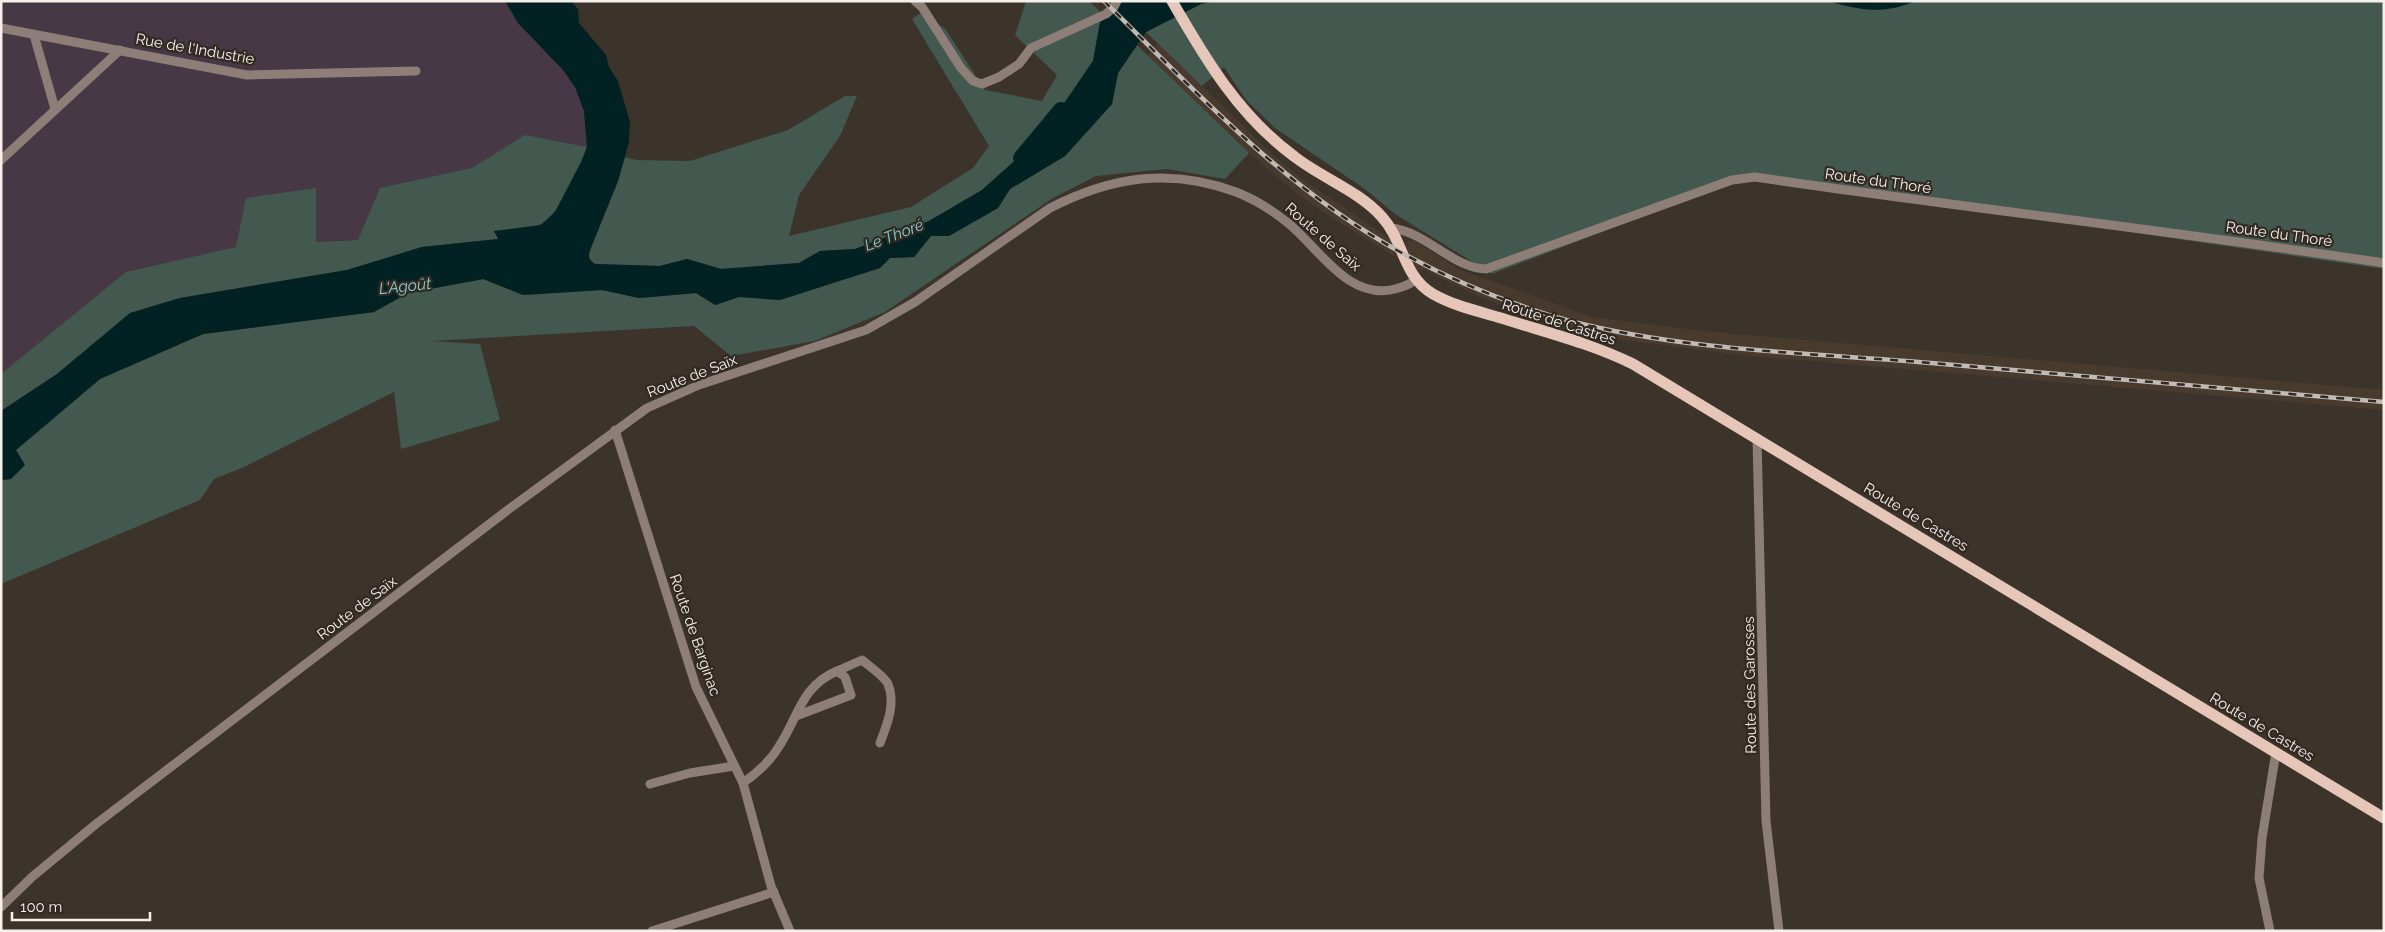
<svg xmlns="http://www.w3.org/2000/svg" width="2385" height="932" font-family="Raleway,sans-serif">
<style>
.built{fill:#483b2d}
.industrial{fill:#473845}
.green{fill:#43584e}
.water{fill:#012123}
.lines{fill:none;stroke-linecap:round;stroke-linejoin:round}
.river{stroke:#012123;stroke-width:16}
.minor{stroke:#8d7e78;stroke-width:9}
.major{stroke:#e5c6b8;stroke-width:11}
.rail-casing{stroke:#c2bbb5;stroke-width:4.5}
.rail{stroke:#322a22;stroke-width:2.5;stroke-dasharray:8;stroke-linecap:butt}
.labels{text-anchor:middle;dominant-baseline:central;stroke-width:4.5;stroke-linejoin:round;paint-order:stroke}
.street-label{font-size:15px;fill:#f6f0eb;stroke:#322a22}
.water-label{font-size:16px;font-style:italic;fill:#82d0d3;stroke:#322a22}
</style>
<rect width="100%" height="100%" fill="#3c342b"/>
<g class="built">
<polygon points="1158,43 1273,155 1305,181 1393,241 1397,258 1330,217 1294,191 1229,136 1147,55"/>
<polygon points="1414,240 1458,269 1592,317 1703,331 2384,390 2384,410 1741,355 1623,340 1569,327 1525,313 1482,298 1424,270 1417,271 1411,262 1406,242"/>
</g>
<polygon class="industrial" points="1,1 505,1 518,23 563,70 575,87 584,111 587,147 507,230 316,242 1,383"/>
<g class="green">
<path d="M1026,1H1089L1106,17L1100,23L1093,61L1041,137L982,190L929,221L855,249L820,251L799,263L721,269L687,259L660,266L595,264C589,260 588,257 590,250L618,181L625,157L636,160L690,161L788,130L845,96H857L840,136L799,195L789,236L911,207L973,168L989,146L912,19L922,12L946,30L985,90L1042,101L1057,75L1015,35Z"/>
<path d="M1215,1H1828C1861,10 1882,15 1915,1H2384V269L1766,179L1738,180L1492,274L1395,214L1365,189L1275,128L1246,100L1224,67L1202,86L1146,32L1201,4Z"/>
<polygon points="1137,45 1249,153 1225,179 1167,169 1096,176 1053,198 885,312 815,341 731,356 694,326 431,341 480,344 500,420 401,449 394,392 244,467 214,479 200,500 1,584 1,480 11,479 16,450 100,379 203,334 374,312 408,293 484,279 523,295 602,290 639,298 697,293 716,305 739,297 780,300 880,268 890,258 914,257 931,236 949,236 998,208 1010,189 1065,156 1112,104 1118,73"/>
<path d="M525,135L587,147C580,168 561,213 541,224C532,229 507,230 495,231L498,239L422,247L347,270L180,298L130,313L57,374L1,411V374L126,272L236,247L246,198L316,188V242L358,240L380,188L472,168Z"/>
</g>
<g class="water">
<path d="M505,1H571L578,9L579,23L606,55L609,67L618,81L630,122L629,142L618,181L590,250C588,257 589,260 595,264L660,266L687,259L721,269L799,263L820,251L855,249L929,221L982,190L1041,137L1093,61L1100,22L1122,1H1215L1201,4L1146,32L1118,73L1112,104L1065,156L1010,189L998,208L949,236H931L914,257L890,258L880,268L780,300L739,297L715,305L696,293L639,298L602,290L523,295L483,279L408,293L374,312L203,334L100,379L16,450L25,465L11,479L1,480V411L57,374L130,313L180,298L347,270L422,247L498,239L494,231L541,225L555,212L581,162L587,147L584,111L575,87L563,70L518,23Z"/>
<path d="M1828,1H1915C1882,15 1861,10 1828,1Z"/>
</g>
<g class="lines">
<polyline class="river" points="1021,158 1061,110"/>
<g class="minor">
<polyline points="915,1 922,7 961,68 973,81 982,84 999,77 1019,64 1031,48 1106,14 1114,7 1117,1"/>
<polyline points="1,28 247,75 416,71"/>
<polyline points="34,35 55,109"/>
<polyline points="1,160 120,50"/>
<path d="M1391,228C1427,232 1452,268 1486,269L1732,180L1755,177C1964,208 2175,231 2384,263"/>
<polyline points="615,430 696,687 743,783 771,886 790,931"/>
<polyline points="1757,438 1766,821 1779,931"/>
<path d="M837,671L862,660C869,666 884,676 888,684C896,703 887,725 880,743"/>
<path d="M743,783C757,773 769,763 778,748C799,717 800,687 837,671L845,677L851,695L796,716"/>
<polyline points="650,784 690,773 734,766"/>
<path d="M1,907L32,877L96,824L509,509L647,408L699,385L866,330L915,302L1050,208C1111,177 1169,167 1236,192C1254,199 1272,210 1288,223C1319,248 1348,301 1395,289C1403,287 1409,285 1415,280"/>
<polyline points="652,931 774,892"/>
<polyline points="2270,931 2259,878 2262,838 2276,752"/>
</g>
<path class="major" d="M1172,1C1206,60 1239,116 1295,157C1322,178 1359,191 1382,217C1404,241 1403,277 1433,294C1454,306 1478,311 1501,318C1545,332 1590,343 1633,364L2384,818"/>
<defs>
<path id="rail" d="M1104,1C1196,92 1286,190 1402,253C1455,282 1512,305 1570,321C1686,351 1812,353 1931,363C2082,376 2233,389 2384,402"/>
</defs>
<use href="#rail" class="rail-casing"/>
<use href="#rail" class="rail"/>
</g>
<g class="labels">
<g class="street-label">
<text transform="translate(195 49) rotate(10)">Rue de l'Industrie</text>
<text transform="translate(1878 181) rotate(8)">Route du Thoré</text>
<text transform="translate(2279 234) rotate(8)">Route du Thoré</text>
<text transform="translate(1323 237) rotate(41)">Route de Saïx</text>
<text transform="translate(1559 322) rotate(18)">Route de Castres</text>
<text transform="translate(692 376) rotate(-21)">Route de Saïx</text>
<text transform="translate(1916 517) rotate(31)">Route de Castres</text>
<text transform="translate(357 608) rotate(-37)">Route de Saïx</text>
<text transform="translate(695 635) rotate(71)">Route de Barginac</text>
<text transform="translate(1750 685) rotate(-91)">Route des Garosses</text>
<text transform="translate(2262 727) rotate(31)">Route de Castres</text>
</g>
<g class="water-label">
<text transform="translate(894 235) rotate(-21)">Le Thoré</text>
<text transform="translate(405 286) rotate(-6)">L'Agoût</text>
</g>
</g>
<rect width="2385" height="932" fill="none" stroke="#f6f0eb" stroke-width="5"/>
<path d="M12 912v8h138v-8" fill="none" stroke="#f6f0eb" stroke-width="2.5"/>
<text x="20" y="912" font-size="15" fill="#f6f0eb" stroke="#322a22" stroke-width="4" paint-order="stroke">100 m</text>
</svg>
